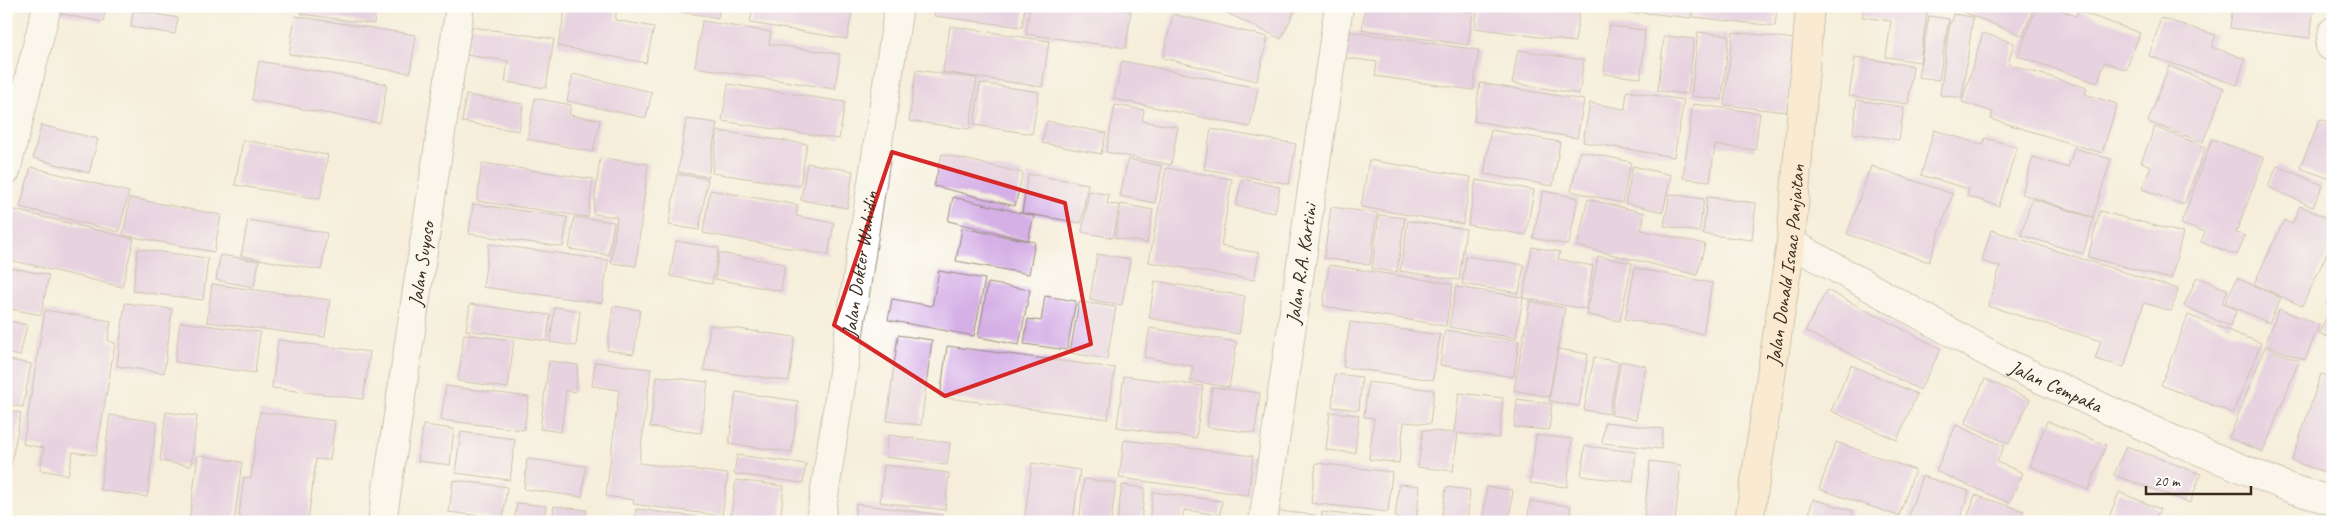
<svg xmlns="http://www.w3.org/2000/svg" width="2339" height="528" font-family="Caveat,sans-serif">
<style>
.building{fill:#d5b0e6}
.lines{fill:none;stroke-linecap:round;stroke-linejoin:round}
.minor-casing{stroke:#988c7c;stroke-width:30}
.secondary-casing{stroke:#988c7c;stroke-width:30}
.minor{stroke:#fff;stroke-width:28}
.secondary{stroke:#fee5c5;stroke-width:28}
.marked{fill:none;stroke:#d62828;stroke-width:4;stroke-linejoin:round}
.labels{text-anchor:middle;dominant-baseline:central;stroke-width:5;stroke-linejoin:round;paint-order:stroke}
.street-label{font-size:20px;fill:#3b2a1e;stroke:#fff}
</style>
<rect width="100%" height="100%" fill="#fff"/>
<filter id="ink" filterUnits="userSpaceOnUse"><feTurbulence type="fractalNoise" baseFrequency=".02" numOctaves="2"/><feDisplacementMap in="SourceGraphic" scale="10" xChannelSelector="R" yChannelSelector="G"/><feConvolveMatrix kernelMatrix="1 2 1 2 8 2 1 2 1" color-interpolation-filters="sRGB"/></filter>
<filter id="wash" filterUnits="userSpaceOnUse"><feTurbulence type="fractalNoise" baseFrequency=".0096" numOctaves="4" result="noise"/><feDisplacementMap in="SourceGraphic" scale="20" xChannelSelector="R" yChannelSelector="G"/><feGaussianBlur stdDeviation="1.12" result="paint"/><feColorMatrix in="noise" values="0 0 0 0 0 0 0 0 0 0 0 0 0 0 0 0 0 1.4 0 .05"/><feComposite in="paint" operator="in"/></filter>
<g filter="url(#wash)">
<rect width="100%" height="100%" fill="#f5eedb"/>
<g id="blocks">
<g class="building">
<polygon points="59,6 106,6 103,22 57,13"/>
<polygon points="302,6 376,6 374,24 301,14"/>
<polygon points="566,6 617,8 615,20 654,27 646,63 558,46"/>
<polygon points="677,6 720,6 718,18 676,11"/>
<polygon points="753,6 853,6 847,39 750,23"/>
<polygon points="935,6 1025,6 1022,27 934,16"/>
<polygon points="1030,6 1100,6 1131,11 1126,48 1026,34"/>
<polygon points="1213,6 1297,6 1281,39"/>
<polygon points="1365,6 1429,6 1473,12 1468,45 1362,30"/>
<polygon points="1478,6 1580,6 1575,42 1475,28"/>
<polygon points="1601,6 1638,6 1638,14 1601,10"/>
<polygon points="1639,6 1692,6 1691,18 1639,12"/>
<polygon points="1695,6 1777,6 1775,26 1694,17"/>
<polygon points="1864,6 1928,6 1920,62 1886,57 1891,21 1862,17"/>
<polygon points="1963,6 2031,6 2034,7 2023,36 1961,11"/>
<polygon points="2037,6 2050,6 2076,16 2078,11 2140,33 2126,70 2105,62 2097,83 2018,56"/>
<polygon points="2233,6 2314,6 2310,38 2230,28"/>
<polygon points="133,10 178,18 175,34 131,27"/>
<polygon points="1173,14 1268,37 1257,81 1163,58"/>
<polygon points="1953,14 1973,17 1962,98 1940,95 1950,22 1952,22"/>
<polygon points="295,16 416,35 410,73 289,54"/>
<polygon points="1929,16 1949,19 1939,80 1918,77"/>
<polygon points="2161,18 2216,35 2212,47 2245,59 2237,85 2149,56"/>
<polygon points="702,21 771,32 769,44 840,54 835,89 695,67"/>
<polygon points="950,26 1049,41 1042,87 943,72"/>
<polygon points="1609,26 1645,30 1641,78 1604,74"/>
<polygon points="472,27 554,39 546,88 505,82 508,61 467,55"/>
<polygon points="1344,31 1479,50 1473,90 1375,76 1377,62 1340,57"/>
<polygon points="1698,32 1729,35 1722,100 1691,96"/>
<polygon points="1733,32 1795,39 1787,112 1724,105"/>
<polygon points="1983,33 2014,43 2008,64 2087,88 2085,94 2117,104 2102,153 1991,119 1993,112 1962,102"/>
<polygon points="1664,36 1694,39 1688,94 1658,91"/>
<polygon points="1518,50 1584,60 1579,94 1512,83"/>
<polygon points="1855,57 1913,66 1908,104 1849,96"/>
<polygon points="259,61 387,84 380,123 252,100"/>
<polygon points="1122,61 1258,88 1250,127 1114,99"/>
<polygon points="2169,66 2224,88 2203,142 2148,122"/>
<polygon points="916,70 977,78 970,129 909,121"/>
<polygon points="573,74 652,92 646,118 567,101"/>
<polygon points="980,83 1039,92 1032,134 974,125"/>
<polygon points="1480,83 1584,100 1577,138 1474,121"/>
<polygon points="728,84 845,102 839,139 722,121"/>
<polygon points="1627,91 1684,100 1674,157 1583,142 1590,103 1625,109"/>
<polygon points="466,95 523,104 519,131 462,122"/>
<polygon points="535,98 571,105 569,115 600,120 593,152 527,139"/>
<polygon points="1857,100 1904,107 1899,140 1853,133"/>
<polygon points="1693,104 1760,113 1755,150 1715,145 1710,181 1683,178"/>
<polygon points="1115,105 1144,110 1142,121 1178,127 1171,165 1106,152"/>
<polygon points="686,119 717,123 708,177 678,172"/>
<polygon points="2320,119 2333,124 2333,180 2300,168"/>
<polygon points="1047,121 1106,133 1101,154 1042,143"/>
<polygon points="41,125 98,139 89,173 33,158"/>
<polygon points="2155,127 2206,147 2184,205 2142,189 2151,166 2141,162"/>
<polygon points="1211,129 1296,144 1289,184 1204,169"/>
<polygon points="1491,130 1560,142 1553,186 1484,174"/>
<polygon points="1934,130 1983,145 1985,138 2017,147 1999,206 1967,196 1969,189 1921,175"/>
<polygon points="718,131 807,144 800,186 712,173"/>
<polygon points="2212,139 2264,158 2236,233 2245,236 2237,255 2201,242 2205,232 2181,224"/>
<polygon points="243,140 328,155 320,199 235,185"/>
<polygon points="2074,148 2111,159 2093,217 2022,194 2033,157 2068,168"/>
<polygon points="1580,151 1631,162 1622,203 1571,191"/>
<polygon points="942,154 1023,173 1015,206 934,186"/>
<polygon points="600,158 648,164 636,266 611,263 617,217 593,214"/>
<polygon points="1128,159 1162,166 1155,203 1120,196"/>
<polygon points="1369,160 1471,177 1463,224 1361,207"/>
<polygon points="482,163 593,179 588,217 477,201"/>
<polygon points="807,163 853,171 847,208 801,200"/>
<polygon points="1633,166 1671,175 1663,212 1625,203"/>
<polygon points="1871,166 1953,194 1929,262 1847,234"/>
<polygon points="2277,166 2323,185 2313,207 2268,187"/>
<polygon points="31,167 129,192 119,232 20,207"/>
<polygon points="1166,168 1232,179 1221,246 1259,253 1254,280 1149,262"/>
<polygon points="677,174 708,179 699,230 669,225"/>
<polygon points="1028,174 1088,184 1081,223 1022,213"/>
<polygon points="1242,179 1280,187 1275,213 1236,206"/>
<polygon points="1476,180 1534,190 1526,235 1468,225"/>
<polygon points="710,190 798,205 796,216 834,223 828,255 703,233"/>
<polygon points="1089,191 1109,195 1107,204 1119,205 1113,238 1082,232"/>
<polygon points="1543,191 1578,198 1569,245 1533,238"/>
<polygon points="1670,194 1704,199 1699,232 1664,226"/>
<polygon points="953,197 1034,216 1028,240 948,221"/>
<polygon points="1707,197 1756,203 1752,240 1703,234"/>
<polygon points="130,198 221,215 214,252 123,235"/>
<polygon points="1588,199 1645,213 1641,230 1705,244 1697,275 1577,246"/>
<polygon points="2032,199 2094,218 2083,254 2021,235"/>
<polygon points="473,204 567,217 563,247 469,234"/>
<polygon points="1121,204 1153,210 1147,243 1115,238"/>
<polygon points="2300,206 2333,221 2333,230 2328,241 2332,243 2302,306 2254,284 2284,220 2292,224"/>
<polygon points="1331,207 1377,213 1370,265 1324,258"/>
<polygon points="6,208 134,239 122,287 6,259"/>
<polygon points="2100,211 2183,233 2171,279 2088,257"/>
<polygon points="1379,215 1405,218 1397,272 1372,269"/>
<polygon points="574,217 614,222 609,255 569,249"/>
<polygon points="248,220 327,233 321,270 241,256"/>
<polygon points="1408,221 1466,229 1459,280 1400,271"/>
<polygon points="962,228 1035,242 1029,274 956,261"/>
<polygon points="1991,230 2178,289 2171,311 2144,303 2124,367 2095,359 2101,341 1988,306 2000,267 1982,261"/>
<polygon points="676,241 719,248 712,284 670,276"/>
<polygon points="489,244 608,260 602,303 483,287"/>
<polygon points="1532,247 1560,252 1558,259 1593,266 1586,309 1523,298"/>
<polygon points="138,249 208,258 203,300 133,291"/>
<polygon points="719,253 785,264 781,291 715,279"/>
<polygon points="1097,254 1130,259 1122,305 1090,300"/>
<polygon points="220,255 259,261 254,287 216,280"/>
<polygon points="1466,256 1524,265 1519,293 1462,284"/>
<polygon points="1598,256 1632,263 1620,321 1587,315"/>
<polygon points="1329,265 1453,284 1446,326 1323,306"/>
<polygon points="6,267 49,275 41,315 6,308"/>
<polygon points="1635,268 1712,283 1703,334 1625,319"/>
<polygon points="939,271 985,279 974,336 888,320 892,299 932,306"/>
<polygon points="2197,277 2228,290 2222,303 2237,310 2230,326 2184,306"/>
<polygon points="2237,278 2281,298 2269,323 2225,303"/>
<polygon points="1155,281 1245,296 1239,334 1149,318"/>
<polygon points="988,283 1030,290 1019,345 978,337"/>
<polygon points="212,284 330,300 325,337 207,322"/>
<polygon points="1456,287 1523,297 1516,338 1449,327"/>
<polygon points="1827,290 1941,349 1920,390 1805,331"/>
<polygon points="2333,290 2333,339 2319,333 2332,306 2326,304"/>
<polygon points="1045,296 1076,301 1067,350 1024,344 1028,319 1041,321"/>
<polygon points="1530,301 1565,308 1549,397 1514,390"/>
<polygon points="1079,302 1116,307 1107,359 1070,353"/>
<polygon points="125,303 172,309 164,373 117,366"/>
<polygon points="470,304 550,315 547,341 466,330"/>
<polygon points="613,306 640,310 634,354 607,350"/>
<polygon points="555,307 580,311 576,346 550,342"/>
<polygon points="2279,309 2319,325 2305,360 2265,345"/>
<polygon points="45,310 111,321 108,341 115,343 96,455 73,452 68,475 40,470 44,448 23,444"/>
<polygon points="2188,315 2261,343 2233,413 2161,385"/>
<polygon points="6,320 27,325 20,356 6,353"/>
<polygon points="180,322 260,332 255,373 175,362"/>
<polygon points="1350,322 1440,335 1433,380 1343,367"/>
<polygon points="710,325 795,337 789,381 704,370"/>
<polygon points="1150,328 1237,342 1229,387 1190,381 1193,366 1144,357"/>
<polygon points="1445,330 1519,341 1514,377 1440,365"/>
<polygon points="464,334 514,340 508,388 458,381"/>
<polygon points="898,335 932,340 921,425 887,421"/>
<polygon points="278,340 370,352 363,399 272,388"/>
<polygon points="947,346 1115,368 1108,419 940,397"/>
<polygon points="2265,347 2299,361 2263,452 2229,438"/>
<polygon points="1558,349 1588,354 1579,406 1549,401"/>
<polygon points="1594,357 1619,362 1609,414 1584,410"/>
<polygon points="6,359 31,364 23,407 6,404"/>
<polygon points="549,361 578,365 575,392 566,390 561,432 540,429"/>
<polygon points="1621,361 1646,366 1636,419 1611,415"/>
<polygon points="595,362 651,369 639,463 728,474 722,516 633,504 634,500 606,496 619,390 592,386"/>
<polygon points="1851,365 1917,394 1897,440 1831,411"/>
<polygon points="1335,374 1362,377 1359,410 1332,407"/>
<polygon points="2321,374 2333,377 2333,475 2292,461"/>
<polygon points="657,376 708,382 701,433 650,427"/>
<polygon points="1124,376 1203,386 1196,438 1117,427"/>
<polygon points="1985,379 2030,399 2009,444 1965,423"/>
<polygon points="1368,382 1434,390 1430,424 1404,422 1399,463 1369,459 1374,418 1364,417"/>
<polygon points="446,386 529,397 524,430 441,420"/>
<polygon points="1212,387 1260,393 1255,433 1207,427"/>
<polygon points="736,392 798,401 792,452 729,444"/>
<polygon points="1459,393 1503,398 1499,438 1458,433 1453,471 1418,467 1423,430 1454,433"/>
<polygon points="1517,399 1552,404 1549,430 1514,427"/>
<polygon points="6,410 21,413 7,486 6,486"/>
<polygon points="166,412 197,416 191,466 160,461"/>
<polygon points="260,412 335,421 330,460 316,459 308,522 282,522 239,516 244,477 251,478"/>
<polygon points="1330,412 1359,415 1355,453 1326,450"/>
<polygon points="110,415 157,422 147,497 100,490"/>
<polygon points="2047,421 2106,445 2088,490 2030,466"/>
<polygon points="1605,422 1663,429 1661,449 1602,443"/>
<polygon points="423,425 454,429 450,465 418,461"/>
<polygon points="1956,425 2004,446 1997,462 2023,473 2009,503 1936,471"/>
<polygon points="461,432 515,439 510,480 455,473"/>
<polygon points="888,435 950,443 947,465 885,457"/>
<polygon points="1536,435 1572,439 1567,487 1530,483"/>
<polygon points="1124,440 1253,456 1248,495 1119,478"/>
<polygon points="1836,442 1915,470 1899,516 1819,489"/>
<polygon points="1585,446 1636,452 1633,482 1581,476"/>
<polygon points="2126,446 2201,474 2190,503 2114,475"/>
<polygon points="198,455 242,462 234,522 189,522"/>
<polygon points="737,455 806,464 803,483 734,474"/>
<polygon points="527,459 586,466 582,497 524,489"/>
<polygon points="1650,461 1681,465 1675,521 1644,517"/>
<polygon points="1032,463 1080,470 1073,522 1024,522"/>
<polygon points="1316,463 1392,472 1388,512 1311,503"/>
<polygon points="884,465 949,473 945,510 880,502"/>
<polygon points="1922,476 1969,491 1959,522 1895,522 1896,518 1907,521"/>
<polygon points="1084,479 1116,483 1111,522 1079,522"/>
<polygon points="453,480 507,487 503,519 449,512"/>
<polygon points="736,480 784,486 780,522 731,516"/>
<polygon points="1399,484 1420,486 1416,520 1395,518"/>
<polygon points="1122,485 1145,488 1141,522 1117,522"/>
<polygon points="1446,487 1470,490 1467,522 1441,522"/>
<polygon points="1487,487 1513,490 1509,522 1483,522"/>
<polygon points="1153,492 1222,501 1220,515 1184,510 1182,522 1149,522"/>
<polygon points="2119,492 2160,509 2154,522 2107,522"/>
<polygon points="1975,495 2024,511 2020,522 1966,522"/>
<polygon points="1813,499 1853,511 1850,522 1807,522"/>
<polygon points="1530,501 1571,506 1569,522 1527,522"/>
<polygon points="517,503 546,506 544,522 514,522"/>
<polygon points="856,504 943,515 943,522 854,522"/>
<polygon points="554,506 587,510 585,522 552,522"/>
<polygon points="636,509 697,517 697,522 635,522"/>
<polygon points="1279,511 1315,515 1314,522 1278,522"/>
<polygon points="1322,512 1377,518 1376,522 1321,522"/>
<polygon points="1579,516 1613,519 1613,522 1578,522"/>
</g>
</g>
</g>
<g filter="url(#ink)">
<use href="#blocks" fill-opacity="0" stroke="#988c7c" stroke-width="1"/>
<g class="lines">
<defs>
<g id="minor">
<polyline points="2330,46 2333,31"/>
<polyline points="6,171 47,6"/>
<path id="s1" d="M1791,243L2008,364L2178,442L2292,489L2333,501"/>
<path id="s2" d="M382,522L460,6"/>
<path id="s3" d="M820,522L899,6"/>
<path id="s4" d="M1263,522L1339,6"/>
</g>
<g id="secondary">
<path id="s5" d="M1749,522L1791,243L1810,6"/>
</g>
</defs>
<use href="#minor" class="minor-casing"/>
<use href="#secondary" class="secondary-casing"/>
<use href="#minor" class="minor"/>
<use href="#secondary" class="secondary"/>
</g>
</g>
<path d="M0 0H2339V528H0ZM892,152L1065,203L1091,344L945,396L834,325Z" fill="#f5eedb" fill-opacity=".55" fill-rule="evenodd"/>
<path class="marked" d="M892,152L1065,203L1091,344L945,396L834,325Z"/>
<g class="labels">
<g class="street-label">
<text stroke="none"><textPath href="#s2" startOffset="261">Jalan Suyoso</textPath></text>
<text stroke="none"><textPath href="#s3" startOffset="261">Jalan Dokter Wahidin</textPath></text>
<text stroke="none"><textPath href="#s4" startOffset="261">Jalan R.A. Kartini</textPath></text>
<text stroke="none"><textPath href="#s5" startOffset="260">Jalan Donald Isaac Panjaitan</textPath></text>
<text stroke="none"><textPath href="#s1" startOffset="301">Jalan Cempaka</textPath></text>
</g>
</g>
<rect width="2339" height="528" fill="none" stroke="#fff" stroke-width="25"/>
<path d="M2146 486v8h105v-8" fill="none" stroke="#3b2a1e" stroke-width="2.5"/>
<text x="2154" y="486" font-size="15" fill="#3b2a1e" stroke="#ffffff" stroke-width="4" paint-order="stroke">20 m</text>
</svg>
